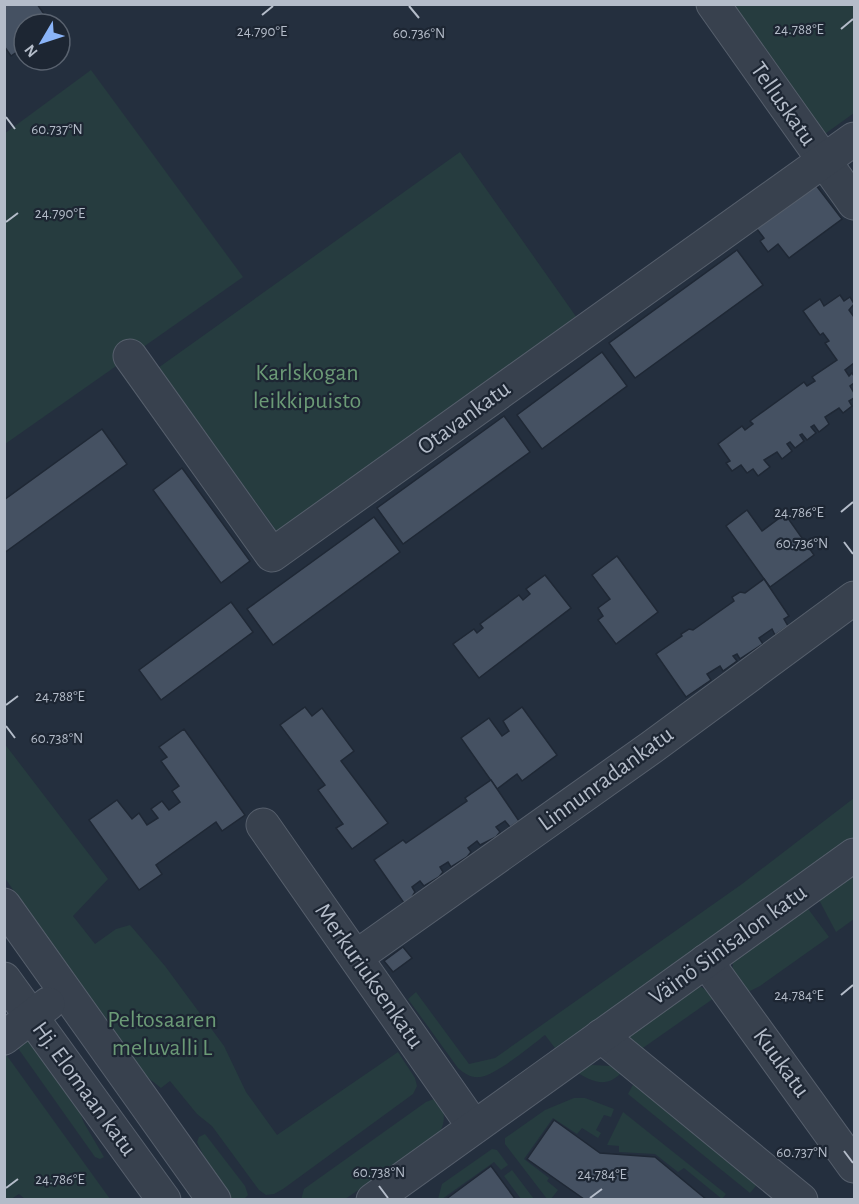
<svg xmlns="http://www.w3.org/2000/svg" width="859" height="1204" font-family="'Alegreya Sans',sans-serif">
<style>
.green{fill:#263c3f}
.building{fill:#455162;stroke:#1f2835;stroke-width:1.5}
.lines{fill:none;stroke-linecap:round;stroke-linejoin:round}
.minor-casing{stroke:#565f6c;stroke-width:35}
.minor{stroke:#38414e;stroke-width:33}
.ticks{fill:none;stroke:#b4bcc9;stroke-width:2}
.labels{text-anchor:middle;dominant-baseline:central;stroke-width:4.5;stroke-linejoin:round;paint-order:stroke}
.street-label{font-size:24px;fill:#b4bcc9;stroke:#1d2633}
.park-label{font-size:24px;fill:#6b9a76;stroke:#1d2633}
.ticks-label{font-size:15px;text-anchor:middle;fill:#b4bcc9;stroke:#1d2633;stroke-width:4.5;stroke-linejoin:round;paint-order:stroke}
</style>
<rect width="100%" height="100%" fill="#242f3e"/>
<g class="green">
<polygon points="729,5 854,5 854,113 822,136"/>
<polygon points="91,70 243,277 5,444 4,134"/>
<polygon points="460,152 577,318 278,533 158,368"/>
<polygon points="4,743 108,879 73,916 95,944 116,929 130,925 165,966 224,1046 246,1092 277,1135 398,1052 415,1078 417,1086 413,1094 283,1189 274,1194 266,1195 259,1190 212,1126 197,1114 170,1081 161,1088 132,1065 5,878"/>
<path d="M854,798V841L558,1052L545,1035C531,1046 496,1075 480,1077C471,1078 465,1074 458,1068L408,999L416,992L469,1064L495,1058L742,884Z"/>
<polygon points="854,871 854,919 836,932 818,898"/>
<polygon points="806,906 829,937 760,986 750,991 742,991 732,973 733,962"/>
<polygon points="693,987 701,987 717,996 640,1050 624,1036"/>
<polygon points="29,1039 71,1090 84,1123 104,1157 100,1159 95,1157 15,1044"/>
<polygon points="4,1053 5,1053 110,1199 25,1199 19,1194 11,1199 5,1199"/>
<path d="M592,1065L610,1066L624,1070C606,1090 594,1082 574,1071Z"/>
<polygon points="636,1079 760,1181 750,1193 628,1094"/>
<polygon points="574,1098 585,1098 614,1109 611,1117 604,1115 596,1130 601,1133 598,1138 582,1128 577,1134 553,1118 524,1159 549,1178 547,1181 558,1190 551,1199 547,1199 505,1144 505,1138 545,1110"/>
<path d="M434,1099H439C446,1115 446,1125 435,1139L345,1199L301,1200L304,1189L426,1102Z"/>
<polygon points="623,1112 726,1194 722,1199 684,1168 678,1172 655,1154 619,1152 619,1146 607,1145"/>
<polygon points="205,1134 245,1186 248,1195 244,1199 227,1199 219,1188 197,1142 199,1137"/>
<polygon points="492,1149 497,1150 508,1165 501,1170 494,1162 442,1199 438,1199 442,1184"/>
<polygon points="512,1170 534,1199 521,1199 504,1176"/>
</g>
<g class="building">
<polygon points="4,4 37,4 51,24 24,24 24,47 11,56 4,46"/>
<polygon points="812,180 842,219 789,258 778,244 768,252 760,241 764,238 753,224"/>
<polygon points="737,250 763,285 635,378 609,343"/>
<polygon points="840,295 844,301 850,297 854,304 849,310 854,317 854,363 845,370 849,376 852,373 854,376 854,383 850,386 854,393 854,398 849,401 852,406 843,413 839,408 825,417 829,424 819,432 814,425 811,427 816,433 807,440 802,434 800,435 804,441 795,448 790,442 787,444 792,451 782,459 777,452 764,460 770,467 758,476 753,469 747,473 741,465 732,471 726,463 730,461 718,444 742,426 745,430 753,424 750,421 804,382 807,386 815,381 812,377 837,360 825,343 829,341 823,333 820,335 803,311 820,299 824,306"/>
<polygon points="602,352 627,386 542,449 517,415"/>
<polygon points="504,416 530,452 403,544 377,508"/>
<polygon points="102,429 127,464 4,553 4,500"/>
<polygon points="182,468 250,561 221,583 153,490"/>
<polygon points="747,510 762,531 785,514 814,555 770,587 726,526"/>
<polygon points="374,517 400,552 273,645 247,609"/>
<polygon points="617,556 658,612 616,644 598,620 603,616 598,608 610,599 592,575"/>
<polygon points="545,575 571,608 479,678 453,644 474,629 477,633 483,628 480,624 519,595 523,600 530,594 526,589"/>
<polygon points="764,579 789,616 784,619 788,626 775,635 772,629 759,638 763,644 740,659 737,654 733,656 737,661 723,671 720,666 707,674 711,680 686,697 656,654 682,636 681,634 689,629 693,630 734,601 732,597 740,592 745,593"/>
<polygon points="231,602 253,632 161,700 139,670"/>
<polygon points="305,707 312,716 322,708 354,751 341,761 388,823 352,849 336,828 343,824 318,790 325,785 280,725"/>
<polygon points="522,707 557,755 522,781 517,774 497,789 461,738 489,718 502,736 509,731 503,721"/>
<polygon points="184,729 245,815 222,831 216,822 156,865 162,874 139,890 89,820 117,800 132,819 139,813 147,825 158,818 151,809 162,801 169,810 180,802 172,791 179,786 161,761 167,757 159,747"/>
<polygon points="491,780 519,821 510,827 505,821 496,827 500,832 496,837 480,845 477,841 468,848 471,852 467,857 451,867 448,862 440,867 443,872 439,877 424,886 420,881 412,887 415,892 412,897 404,903 374,860 403,840 406,843 467,801 465,798"/>
<polygon points="403,947 412,958 393,972 384,961"/>
<polygon points="554,1120 600,1153 655,1157 707,1200 584,1199 527,1159"/>
<polygon points="491,1166 516,1200 445,1200"/>
</g>
<g class="lines">
<defs>
<g id="minor">
<polyline points="713,4 854,203"/>
<polyline points="130,356 272,555 854,139"/>
<polyline points="263,825 474,1127"/>
<polyline points="4,905 214,1200"/>
<polyline points="356,957 652,747 854,598"/>
<polyline points="706,961 854,1166"/>
<polyline points="4,979 164,1200"/>
<polyline points="601,1036 801,1200"/>
<polyline points="4,1038 48,1004"/>
<polyline points="373,1200 854,855"/>
</g>
</defs>
<use href="#minor" class="minor-casing"/>
<use href="#minor" class="minor"/>
</g>
<path class="ticks" d="M409,6L419,18M262,15L273,6M841,29L853,19M6,117L15,129M6,222L18,213M841,512L853,502M844,542L853,554M6,705L18,696M6,726L15,738M841,995L853,985M844,1151L853,1163M379,1186L388,1198M6,1188L18,1179M590,1198L602,1189"/>
<g class="labels">
<g class="street-label">
<text transform="translate(783 104) rotate(55)">Telluskatu</text>
<text transform="translate(464 418) rotate(-36)">Otavankatu</text>
<text transform="translate(606 779) rotate(-36)">Linnunradankatu</text>
<text transform="translate(728 945) rotate(-36)">Väinö Sinisalon katu</text>
<text transform="translate(369 976) rotate(55)">Merkuriuksenkatu</text>
<text transform="translate(781 1063) rotate(54)">Kuukatu</text>
<text transform="translate(84 1089) rotate(54)">Hj. Elomaan katu</text>
</g>
<g class="park-label">
<text x="307" y="373">Karlskogan<tspan x="307" dy="28">leikkipuisto</tspan></text>
<text x="162" y="1020">Peltosaaren<tspan x="162" dy="28">meluvalli L</tspan></text>
</g>
</g>
<g class="ticks-label">
<text x="799" y="34">24.788°E</text>
<text x="262" y="36">24.790°E</text>
<text x="419" y="38">60.736°N</text>
<text x="57" y="134">60.737°N</text>
<text x="60" y="218">24.790°E</text>
<text x="799" y="517">24.786°E</text>
<text x="802" y="548">60.736°N</text>
<text x="60" y="701">24.788°E</text>
<text x="57" y="743">60.738°N</text>
<text x="799" y="1000">24.784°E</text>
<text x="802" y="1157">60.737°N</text>
<text x="379" y="1177">60.738°N</text>
<text x="602" y="1179">24.784°E</text>
<text x="60" y="1184">24.786°E</text>
</g>
<rect width="859" height="1204" fill="none" stroke="#b4bcc9" stroke-width="12"/>
<g transform="translate(42 42) rotate(231)"><circle r="28" fill="#1d2633" stroke="#59626f" stroke-width="1.5"/>
<path d="M0-4.5L10 22L0 15L-10 22Z" fill="#8ab4f8"/>
<text y="-9" font-size="16" font-weight="bold" text-anchor="middle" fill="#b4bcc9">N</text>
</g>
</svg>
